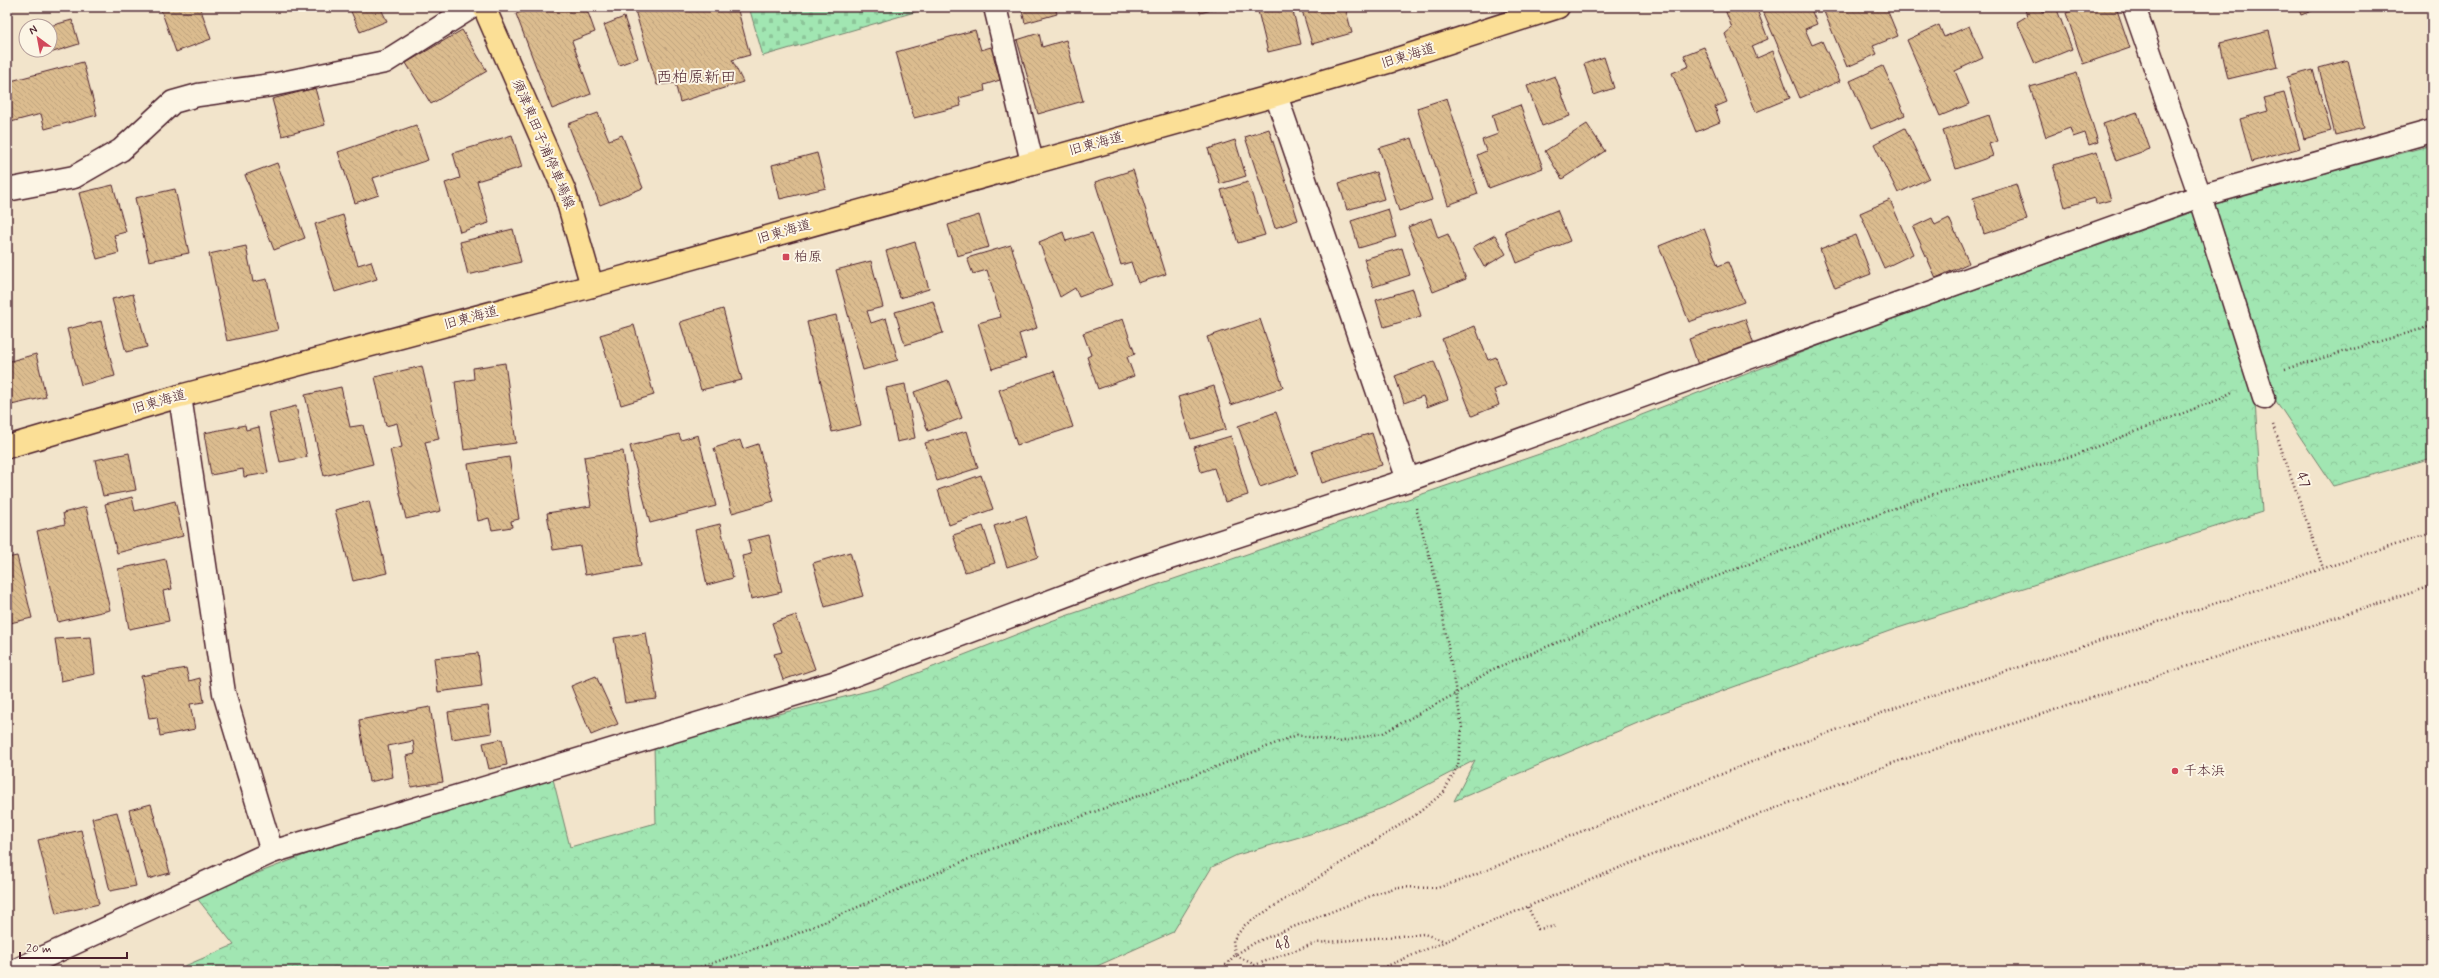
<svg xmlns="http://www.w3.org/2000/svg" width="2439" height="978" font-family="Mynerve,'Klee One',sans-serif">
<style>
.forest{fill:url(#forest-crowns);stroke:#76826e}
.cemetery{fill:url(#cemetery-stones);stroke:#76826e}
.building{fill:url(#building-back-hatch);stroke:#4a1f2b}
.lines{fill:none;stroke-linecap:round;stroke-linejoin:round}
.minor-casing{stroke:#4a1f2b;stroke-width:25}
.major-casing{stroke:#4a1f2b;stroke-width:25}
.path{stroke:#4a1f2b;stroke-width:2.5;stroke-dasharray:1 3;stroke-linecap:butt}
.minor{stroke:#fcf5e5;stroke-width:22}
.major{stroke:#fbdf96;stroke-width:22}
.poi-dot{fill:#d1495b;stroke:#fcf5e5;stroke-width:1.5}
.labels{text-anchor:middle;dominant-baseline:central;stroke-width:4;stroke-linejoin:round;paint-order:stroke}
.street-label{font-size:14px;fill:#4a1f2b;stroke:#fcf5e5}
.poi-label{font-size:14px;fill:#4a1f2b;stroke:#fcf5e5;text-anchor:start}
.quarter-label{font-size:16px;fill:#4a1f2b;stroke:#fcf5e5}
</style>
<defs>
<pattern id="forest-crowns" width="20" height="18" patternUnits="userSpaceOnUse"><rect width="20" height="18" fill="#a1e6b2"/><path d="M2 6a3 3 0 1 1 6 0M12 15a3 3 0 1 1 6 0" fill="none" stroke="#8cc599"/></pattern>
<pattern id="cemetery-stones" width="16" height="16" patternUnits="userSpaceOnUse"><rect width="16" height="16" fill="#a1e6b2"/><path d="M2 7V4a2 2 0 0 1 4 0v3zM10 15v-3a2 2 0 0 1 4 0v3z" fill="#8cc599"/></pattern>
<pattern id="building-back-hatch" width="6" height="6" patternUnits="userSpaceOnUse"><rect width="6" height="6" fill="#dbbc8f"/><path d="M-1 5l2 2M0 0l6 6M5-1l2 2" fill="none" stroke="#bda17c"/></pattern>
</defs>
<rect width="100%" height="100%" fill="#f2e4cb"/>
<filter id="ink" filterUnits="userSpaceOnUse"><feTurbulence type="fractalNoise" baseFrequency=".025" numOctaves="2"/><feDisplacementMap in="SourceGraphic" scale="8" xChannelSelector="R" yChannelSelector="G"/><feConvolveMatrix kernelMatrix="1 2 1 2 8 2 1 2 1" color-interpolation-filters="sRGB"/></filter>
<g filter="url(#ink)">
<polygon class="forest" points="2432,145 2432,458 2333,486 2272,395 2255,401 2262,512 1895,629 1661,713 1454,801 1475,760 1385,807 1310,834 1237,855 1212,867 1173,932 1086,971 173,971 234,945 196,897 315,851 553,779 570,847 656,823 654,746 879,688 1051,621 1557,448 1841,337 2232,198"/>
<polygon class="cemetery" points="749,7 932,7 763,56"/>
<g class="building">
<polygon points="160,7 200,7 211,39 176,52"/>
<polygon points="349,7 380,7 387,21 360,32"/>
<polygon points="535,7 586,7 595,32 572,41 591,94 552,109 516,14"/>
<polygon points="634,7 737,7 750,55 732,60 743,82 680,102 675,83 657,85"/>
<polygon points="1021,7 1055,7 1057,14 1025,23"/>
<polygon points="1199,7 1224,7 1200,13"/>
<polygon points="1257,7 1292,7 1301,44 1268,52"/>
<polygon points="1301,7 1345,7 1352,33 1312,44"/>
<polygon points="1724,7 1756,7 1768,39 1752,46 1757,58 1773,51 1790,98 1756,112 1725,34 1732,28"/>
<polygon points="1773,7 1810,7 1817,24 1805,29 1812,45 1822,41 1840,81 1800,98 1763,11"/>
<polygon points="1822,7 1886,7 1898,36 1873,46 1877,54 1847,67"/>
<polygon points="2024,7 2041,7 2042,12 2056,7 2072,49 2035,64 2017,22 2027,16"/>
<polygon points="2082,7 2116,7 2130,48 2083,64 2066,13"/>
<polygon points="2298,7 2322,7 2301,15"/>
<polygon points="624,17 638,58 619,65 604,25"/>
<polygon points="72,20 79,44 37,57 35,50 50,50 50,26"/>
<polygon points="1939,25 1944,37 1969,26 1983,58 1955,71 1969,104 1940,116 1907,40"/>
<polygon points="462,30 487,71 431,104 406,63"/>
<polygon points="975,30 981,50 991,47 1000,80 984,85 985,91 959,98 961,106 914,118 896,52"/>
<polygon points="2269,31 2278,67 2228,79 2220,43"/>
<polygon points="1039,33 1042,47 1066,40 1083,101 1038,114 1017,40"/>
<polygon points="1704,47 1727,102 1715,107 1720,122 1696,132 1672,73 1689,66 1684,55"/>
<polygon points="1604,57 1614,88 1594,95 1584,64"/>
<polygon points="2348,60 2364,128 2335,135 2319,68"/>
<polygon points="83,62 97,115 45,129 41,114 7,123 7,82"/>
<polygon points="1883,66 1905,115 1871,129 1850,81"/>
<polygon points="2313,70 2331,131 2304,139 2287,77"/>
<polygon points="2077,73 2098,142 2089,145 2085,133 2073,137 2070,128 2046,137 2030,87"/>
<polygon points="1555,76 1570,116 1542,126 1527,86"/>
<polygon points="315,88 325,125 282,136 272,99"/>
<polygon points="2284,93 2300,148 2252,162 2240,119 2268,111 2264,98"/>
<polygon points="1447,98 1478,194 1448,205 1417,108"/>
<polygon points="1520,105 1543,168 1489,188 1477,155 1486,151 1482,140 1498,134 1492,115"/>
<polygon points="2137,112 2150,149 2116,161 2103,124"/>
<polygon points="598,113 609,140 622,135 643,188 600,205 568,124"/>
<polygon points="1989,115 1998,141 1989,144 1993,156 1956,169 1943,131"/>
<polygon points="1587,124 1605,151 1562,179 1545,151"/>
<polygon points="416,125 428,160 373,178 379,195 355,203 338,152"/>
<polygon points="1905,128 1929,178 1898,193 1874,144"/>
<polygon points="1269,129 1298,220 1275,228 1245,137"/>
<polygon points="512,135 522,167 477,181 489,223 460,232 445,183 460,178 453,153"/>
<polygon points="1412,138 1432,200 1399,211 1379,148"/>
<polygon points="1235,140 1246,176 1220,184 1208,149"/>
<polygon points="2097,152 2111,200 2096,204 2095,198 2065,207 2053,165"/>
<polygon points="817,153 826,188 780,199 772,165"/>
<polygon points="277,163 305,238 274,250 245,175"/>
<polygon points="1133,170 1166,274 1138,283 1131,262 1121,265 1095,182"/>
<polygon points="1376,172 1384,199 1347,210 1339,183"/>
<polygon points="1248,182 1265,235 1238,243 1221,190"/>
<polygon points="2016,184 2027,220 1984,234 1973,198"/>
<polygon points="113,185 126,232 114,235 119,253 97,259 79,193"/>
<polygon points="175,189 189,253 149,261 135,198"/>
<polygon points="1890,200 1913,254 1884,268 1860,213"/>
<polygon points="1388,209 1396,237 1359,248 1351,221"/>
<polygon points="1557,210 1570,241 1517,263 1505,231"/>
<polygon points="343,215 358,265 371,261 377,279 335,292 315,224"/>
<polygon points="979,215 989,247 957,256 948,225"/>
<polygon points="1431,218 1438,238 1448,234 1466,279 1433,292 1408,227"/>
<polygon points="1932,218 1935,225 1949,218 1969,263 1936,278 1913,227"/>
<polygon points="1704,228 1718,266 1728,262 1744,302 1689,322 1659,246"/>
<polygon points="513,229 521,262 468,275 460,242"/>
<polygon points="1063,232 1066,241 1092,233 1112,285 1079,297 1075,288 1060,297 1039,242"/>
<polygon points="1495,235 1506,254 1484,267 1473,247"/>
<polygon points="1856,235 1871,274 1835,288 1820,249"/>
<polygon points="915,242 929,289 900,298 886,251"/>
<polygon points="1011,245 1037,328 1019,334 1026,358 992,369 978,323 1001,317 987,270 973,274 967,258"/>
<polygon points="246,246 253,282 267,279 278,330 227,341 209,254"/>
<polygon points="1402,248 1410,275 1373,287 1364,259"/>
<polygon points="871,261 883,307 867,311 871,323 886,318 898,360 863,370 836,270"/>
<polygon points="1413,289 1421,316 1384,327 1376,300"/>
<polygon points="133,294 147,347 126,352 112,299"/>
<polygon points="933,301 943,333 905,345 895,312"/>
<polygon points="723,309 742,380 701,390 680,322"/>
<polygon points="836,315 861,425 832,432 807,322"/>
<polygon points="1123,319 1135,354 1127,357 1134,376 1098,389 1087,357 1091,355 1083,333"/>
<polygon points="1260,319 1283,387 1231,405 1207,337"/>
<polygon points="1745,319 1754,345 1698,365 1689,339"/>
<polygon points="101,321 115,376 81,385 67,329"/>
<polygon points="634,325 654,395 621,405 600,335"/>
<polygon points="1475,326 1488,360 1496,357 1506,385 1494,390 1499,405 1472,416 1442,339"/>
<polygon points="36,354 46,397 7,406 7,362"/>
<polygon points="1434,361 1448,399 1427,407 1423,396 1404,403 1395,376"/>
<polygon points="505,363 516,443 464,450 455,382 474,379 473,368"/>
<polygon points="422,366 439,439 425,442 441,511 406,519 390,450 402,447 397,423 386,426 375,377"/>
<polygon points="1054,371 1073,427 1017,445 999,390"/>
<polygon points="948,380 962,418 928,431 914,392"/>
<polygon points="905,384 915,438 897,442 886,388"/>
<polygon points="1214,386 1226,429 1191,439 1178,397"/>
<polygon points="341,387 350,427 363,425 373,464 324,476 305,395"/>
<polygon points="296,406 307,457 280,462 269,413"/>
<polygon points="1276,412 1298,474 1260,487 1238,426"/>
<polygon points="245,425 246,430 259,427 268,473 244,477 243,469 211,475 204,433"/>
<polygon points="967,431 978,468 937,481 925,443"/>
<polygon points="1372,433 1382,465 1322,483 1312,451"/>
<polygon points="679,434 681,440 698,435 716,506 650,523 630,446"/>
<polygon points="1231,436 1248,495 1225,502 1214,468 1201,472 1194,447"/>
<polygon points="740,440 743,449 758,444 774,501 732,513 714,448"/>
<polygon points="623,451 641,566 585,575 580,546 553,550 547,513 591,506 584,457"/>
<polygon points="129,453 136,490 103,496 95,460"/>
<polygon points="509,457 519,519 511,521 512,527 492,530 489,518 478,521 468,464"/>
<polygon points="981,475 993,509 949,525 938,490"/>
<polygon points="132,497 135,511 175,501 183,536 117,553 105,504"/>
<polygon points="369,501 387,573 353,581 335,510"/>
<polygon points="86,507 110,610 58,622 37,531 65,524 63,513"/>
<polygon points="1026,516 1038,557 1007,567 994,526"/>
<polygon points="720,524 733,578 707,585 695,530"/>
<polygon points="983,526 995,563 965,572 953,535"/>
<polygon points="769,535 782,592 751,599 742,556 751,554 748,540"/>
<polygon points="850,552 863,596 825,607 813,563"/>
<polygon points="17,556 32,618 10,623 7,613 7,558"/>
<polygon points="166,559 172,589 163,591 169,621 129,629 118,569"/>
<polygon points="796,615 815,669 783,680 774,654 782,652 772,623"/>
<polygon points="646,633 657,699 625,703 614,638"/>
<polygon points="91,637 95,674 61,681 55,639"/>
<polygon points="478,653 482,686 438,692 434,658"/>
<polygon points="186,668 189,681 200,678 204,702 190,704 195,729 160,736 157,717 149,718 141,676"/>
<polygon points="596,676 618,724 591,735 571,686"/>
<polygon points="488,706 492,733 452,739 448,712"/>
<polygon points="430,707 443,782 411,787 406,756 415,754 413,741 388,746 393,777 369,782 359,720"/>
<polygon points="502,739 507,765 489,769 483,743"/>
<polygon points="151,804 170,873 148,879 129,810"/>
<polygon points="117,812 136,886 110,891 92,818"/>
<polygon points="81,830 99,904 56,914 38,840"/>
</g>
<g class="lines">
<defs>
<g id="minor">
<polyline points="995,7 1032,162"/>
<polyline points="2134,7 2200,196 2264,398"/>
<polyline points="1276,95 1408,480"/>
<polyline points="7,190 74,177 121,150 173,102 198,95 272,85 385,62 472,7"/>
<polyline points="180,396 224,693 272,852"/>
<polyline points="14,971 272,852 833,683 1136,569 1408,480 2200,196 2432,131"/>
</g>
<g id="major">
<polyline points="484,7 565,192 592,286"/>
<polyline points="7,447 180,396 592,286 1276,95 1388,62 1558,7"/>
</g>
</defs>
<use href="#minor" class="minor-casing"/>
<use href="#major" class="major-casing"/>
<g class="path">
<polyline points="2285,369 2432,326"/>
<polyline points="2273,425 2323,568"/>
<polyline points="1416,508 1438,588 1462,728 1458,765 1444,792 1417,814 1245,925 1233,940 1235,955 1255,965 1316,943 1424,934 1445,941"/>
<polyline points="1528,907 1538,929 1557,926"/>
<polyline points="689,971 789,937 992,849 1182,780 1297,735 1339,742 1383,733 1455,694 1491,670 1707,580 1924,497 2075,455 2217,400 2232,392"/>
<polyline points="1220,971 1235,955 1256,942 1378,893 1398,887 1437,888 1465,879 1766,756 1906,704 2432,533"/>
<polyline points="1375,971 1619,868 1893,763 2432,586"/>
</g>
<use href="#minor" class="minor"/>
<use href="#major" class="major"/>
</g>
</g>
<g class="poi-dot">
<rect x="782" y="253" width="8" height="8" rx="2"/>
<circle cx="2175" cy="771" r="4"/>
</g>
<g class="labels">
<g class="street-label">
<text transform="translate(1408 56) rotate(-17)">旧東海道</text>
<text transform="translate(543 144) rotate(67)">須津東田子浦停車場線</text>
<text transform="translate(1096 144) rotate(-15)">旧東海道</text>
<text transform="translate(784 232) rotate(-16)">旧東海道</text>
<text transform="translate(471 318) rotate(-15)">旧東海道</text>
<text transform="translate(159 402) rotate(-16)">旧東海道</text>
<text transform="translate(2303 480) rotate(71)">47</text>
<text transform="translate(1283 944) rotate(-20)">48</text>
</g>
<g class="poi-label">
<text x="794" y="257">柏原</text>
<text x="2183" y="771">千本浜</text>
</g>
<g class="quarter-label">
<text x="696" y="77">西柏原新田</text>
</g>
</g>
<rect width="2439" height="978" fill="none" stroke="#fcf5e5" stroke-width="24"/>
<rect x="12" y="12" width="2415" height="954" fill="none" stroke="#4a1f2b" stroke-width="1.5" filter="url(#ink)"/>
<g transform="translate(38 38) rotate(328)"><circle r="19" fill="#fcf5e5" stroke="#b59f9b"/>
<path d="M0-3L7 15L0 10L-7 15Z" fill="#d1495b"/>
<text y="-6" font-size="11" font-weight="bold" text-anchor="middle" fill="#4a1f2b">N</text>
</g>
<path d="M20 952v6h107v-6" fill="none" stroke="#4a1f2b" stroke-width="2"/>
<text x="26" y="952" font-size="12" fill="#4a1f2b" stroke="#fcf5e5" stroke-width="3" paint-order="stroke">20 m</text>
</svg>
